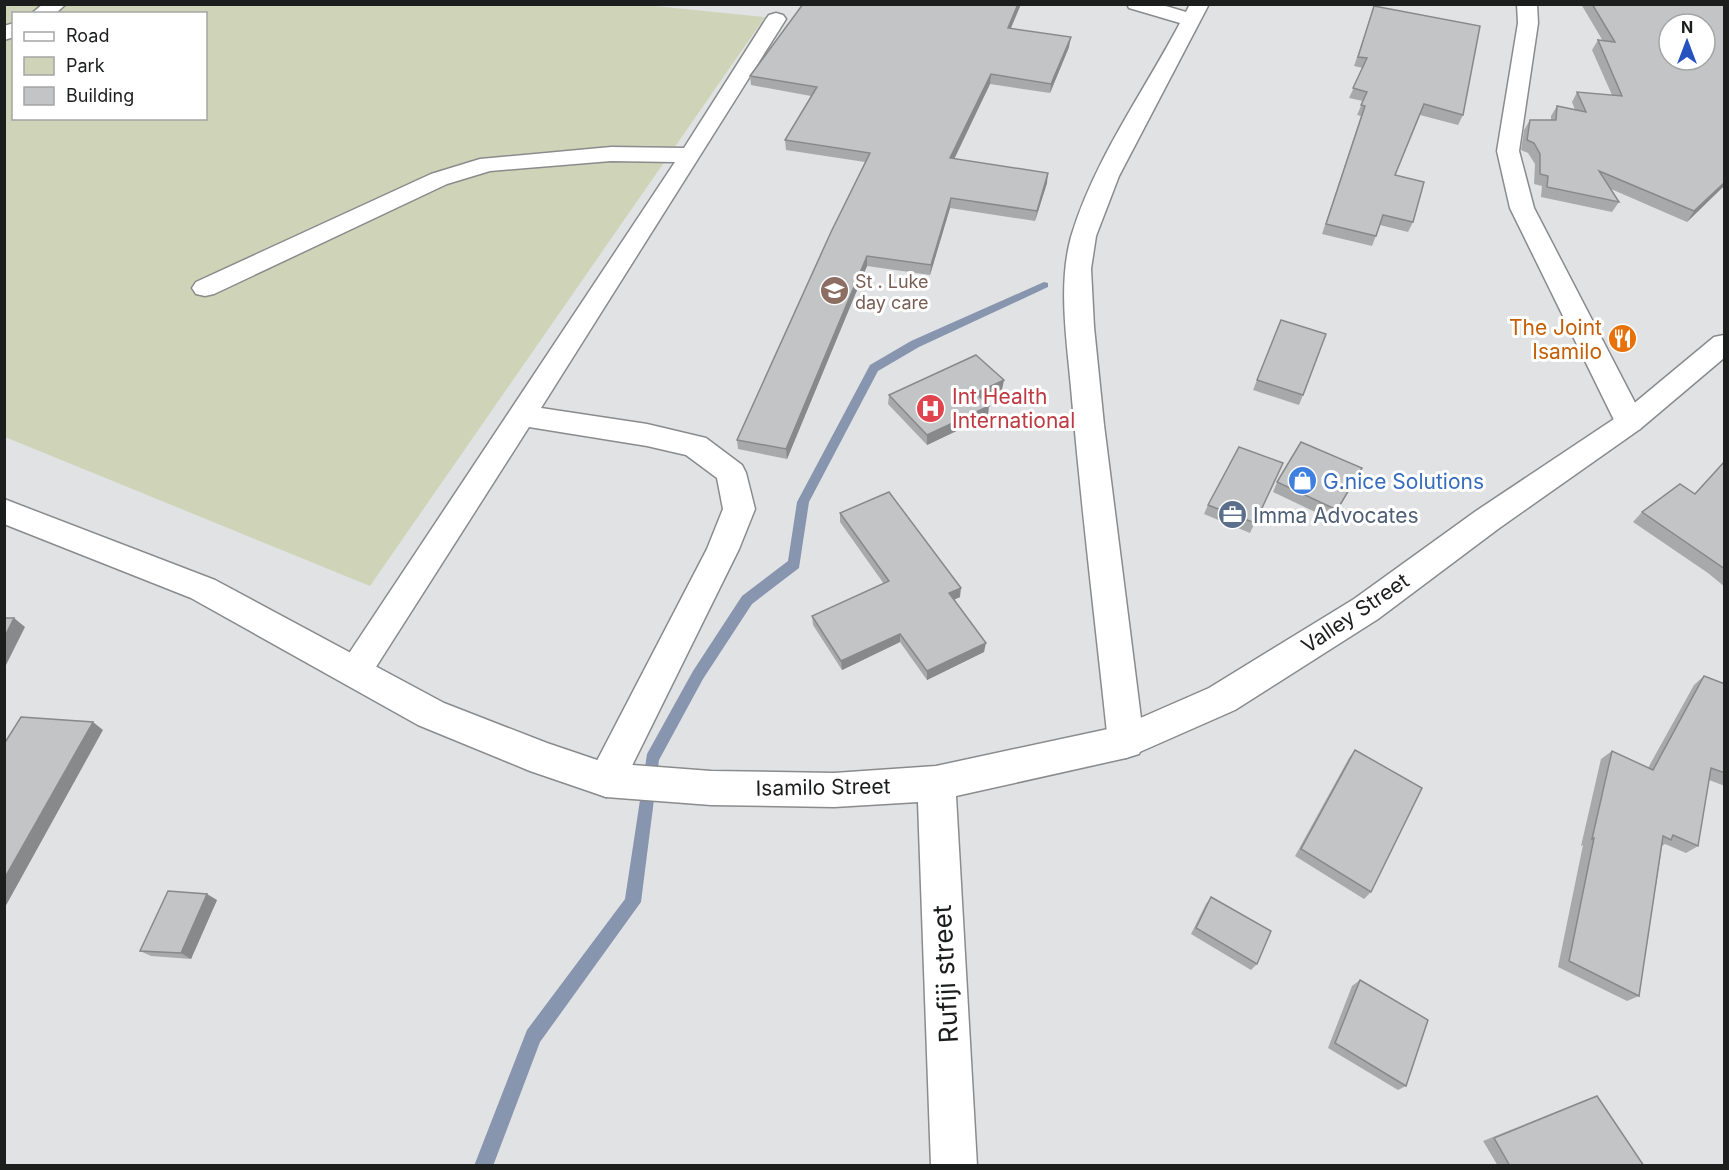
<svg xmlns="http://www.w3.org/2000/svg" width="1729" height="1170" font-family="Inter,sans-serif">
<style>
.green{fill:#cfd4b8;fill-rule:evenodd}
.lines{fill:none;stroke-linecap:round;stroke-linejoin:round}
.stream{fill:#8895af;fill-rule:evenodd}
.minor-casing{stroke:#8a8b8c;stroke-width:3}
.major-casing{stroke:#8a8b8c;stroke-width:3}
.minor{fill:#fff;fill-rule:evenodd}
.major{fill:#fff;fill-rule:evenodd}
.wall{fill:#a8a9aa}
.shaded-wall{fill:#88898b}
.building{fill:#c3c4c6;stroke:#88898b;stroke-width:1.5;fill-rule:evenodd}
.labels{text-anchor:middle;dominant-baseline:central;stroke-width:6;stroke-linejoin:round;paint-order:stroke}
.far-education-label{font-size:18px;fill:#785e54;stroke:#fff;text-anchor:start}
.food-label{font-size:21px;fill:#c56008;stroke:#fff;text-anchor:end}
.health-label{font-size:21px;fill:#be3a42;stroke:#fff;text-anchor:start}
.shop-label{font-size:21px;fill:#366cbe;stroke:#fff;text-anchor:start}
.service-label{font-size:21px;fill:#4e5e75;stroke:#fff;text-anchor:start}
.street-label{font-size:21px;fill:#1c1d1d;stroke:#fff}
.near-street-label{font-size:26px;fill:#1c1d1d;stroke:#fff}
</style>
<rect width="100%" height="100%" fill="#e1e2e4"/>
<path class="green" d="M635,4L765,17L370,586L5,437L4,5ZM14,14H206V118H14Z"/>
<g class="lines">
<polygon class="stream" points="1044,282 1048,283 1048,287 919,347 878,371 809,502 799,568 752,604 703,679 659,760 641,902 540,1042 493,1166 474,1166 527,1030 625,899 647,754 693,671 742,596 788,561 797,502 870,365 911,341"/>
<defs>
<g id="minor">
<polygon points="43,4 66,4 55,14 31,14"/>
<path d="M1127,4H1159L1186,12L1190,4H1209L1119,176L1096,236L1091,269L1094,327L1104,425L1144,742L1139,754L1126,758L1113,754L1108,742C1096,628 1082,514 1072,399C1068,347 1057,288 1071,237C1094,160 1143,93 1180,23L1129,8Z"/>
<polygon points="1517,4 1537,4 1538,23 1519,151 1534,208 1645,422 1640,429 1630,432 1620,429 1615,422 1510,208 1497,151 1518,23"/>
<polygon points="776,13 783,15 786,19 541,408 647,424 706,438 742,465 746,473 755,509 739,549 619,792 606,797 593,792 587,780 707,549 723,509 717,478 686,455 647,446 529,427 367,681 355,685 343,681 338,670 675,162 611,161 490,171 447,184 214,294 205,296 196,294 192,288 196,282 431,174 480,159 611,147 684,148 766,19 769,15"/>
<polygon points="14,23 14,37 4,40 4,26"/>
</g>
<polygon id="major" points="1724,335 1724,358 1640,429 1498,529 1378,619 1235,710 1126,758 956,796 977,1166 931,1166 918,802 834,807 711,805 606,797 530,771 418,725 191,598 4,524 4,499 215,580 444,703 547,743 606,763 711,771 834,773 936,766 1122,726 1209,688 1354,599 1476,511 1620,415 1714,337"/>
</defs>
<use href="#minor" class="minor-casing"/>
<use href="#major" class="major-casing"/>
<use href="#minor" class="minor"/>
<use href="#major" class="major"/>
</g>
<g class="wall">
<polygon points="803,4 1021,4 1011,28 1069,47 1050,93 990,84 954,158 1047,183 1035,221 950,208 930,275 867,266 787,459 738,449 737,440 865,162 786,150 785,140 811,96 751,85 750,76"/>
<polygon points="1581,4 1725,4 1725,185 1687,222 1611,189 1619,202 1612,212 1541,197 1542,186 1534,184 1535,164 1528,153 1521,150 1524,130 1530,120 1551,120 1551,116 1557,106 1575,110 1572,102 1577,92 1612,95 1592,50 1598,40 1603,41"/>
<polygon points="1374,6 1463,115 1458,125 1420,115 1395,175 1413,222 1408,232 1380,225 1372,246 1322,234 1361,116 1357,115 1363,101 1349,98 1363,68 1354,66"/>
<polygon points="1281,320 1303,395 1299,405 1253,390"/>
<polygon points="1002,390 982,400 988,416 927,445 888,404 889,395"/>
<polygon points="1725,461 1725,587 1708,573 1633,522 1642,512 1695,493"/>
<polygon points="1283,463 1250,533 1204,514 1208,505"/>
<polygon points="1362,468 1332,520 1273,492 1277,482"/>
<polygon points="840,513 960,597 954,600 984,652 927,680 900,642 842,670 813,625 812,616 884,584 840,522"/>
<polygon points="1704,676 1725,684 1725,786 1709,780 1698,846 1686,853 1665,844 1662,846 1639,996 1627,1001 1558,967 1583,845 1581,846 1601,759 1612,751 1648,768 1694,685"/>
<polygon points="1355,750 1371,892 1364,899 1295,856 1349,758"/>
<polygon points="1211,897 1257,964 1251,970 1191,934 1206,904"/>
<polygon points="217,900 191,959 151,956 140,951"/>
<polygon points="1360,980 1406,1086 1398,1090 1328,1048 1352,986"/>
<polygon points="1597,1096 1644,1166 1498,1166 1483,1141 1585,1100"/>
</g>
<g class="shaded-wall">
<polygon points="1018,4 1021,4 1007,37 1008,28"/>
<polygon points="1071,37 1069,47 1050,93 1051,84"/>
<polygon points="991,74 990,84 950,168 950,158"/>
<polygon points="1048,173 1047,183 1035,221 1037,211"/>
<polygon points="1725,182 1725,185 1687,222 1694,211"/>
<polygon points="951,198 950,208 930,275 931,265"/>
<polygon points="867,256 867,266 787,459 786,449"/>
<polygon points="1004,380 1002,390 975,403 976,393"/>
<polygon points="989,406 988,416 927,445 927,435"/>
<polygon points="961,588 960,597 948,602 949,593"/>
<polygon points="14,618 25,627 4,669 4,638"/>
<polygon points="900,634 900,642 842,670 841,661"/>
<polygon points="986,643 984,652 927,680 927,671"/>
<polygon points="93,722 103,730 4,909 4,879"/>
<polygon points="207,894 217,900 191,959 181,953"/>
</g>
<g class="building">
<polygon points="803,4 1018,4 1008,28 1071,37 1051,84 991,74 950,158 1048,173 1037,211 951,198 931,265 867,256 786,449 737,440 831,232 870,153 785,140 817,87 750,76"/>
<path d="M1592,4H1725V182L1694,211L1599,171L1619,202L1547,187L1548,176L1540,174V154L1534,143L1527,140L1530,120H1556L1557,106L1586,112L1577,92L1622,96L1598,40L1615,42ZM1669,24H1705V60H1669Z"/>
<polygon points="1374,6 1480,26 1463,115 1424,104 1395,175 1424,182 1413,222 1383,215 1376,236 1326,224 1365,106 1361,105 1367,92 1353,88 1367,58 1358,57"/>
<polygon points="1281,320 1326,334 1303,395 1257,380"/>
<polygon points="976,355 1004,380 976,393 989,406 927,435 889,395"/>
<polygon points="1301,442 1362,468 1337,510 1277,482"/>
<polygon points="1239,447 1283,463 1255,523 1208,505"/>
<polygon points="1725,461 1725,569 1642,512 1680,484 1695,494"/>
<polygon points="889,492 961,588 949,593 986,643 927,671 900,634 841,661 812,616 889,581 840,513"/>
<polygon points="4,618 14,618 4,638"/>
<polygon points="1704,676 1725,684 1725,773 1711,768 1698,846 1673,835 1671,840 1663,836 1639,996 1569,961 1594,838 1592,839 1612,751 1653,770"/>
<polygon points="21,717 93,722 4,879 4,744"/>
<polygon points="1355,750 1422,788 1371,892 1301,849"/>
<polygon points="168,891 207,894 181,953 140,951"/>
<polygon points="1211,897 1271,931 1257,964 1196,928"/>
<polygon points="1360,980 1428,1020 1406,1086 1335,1043"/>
<polygon points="1597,1096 1644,1166 1510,1166 1494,1138"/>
</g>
<defs>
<symbol id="school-disc" viewBox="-11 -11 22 22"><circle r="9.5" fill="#8d6e63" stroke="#fff"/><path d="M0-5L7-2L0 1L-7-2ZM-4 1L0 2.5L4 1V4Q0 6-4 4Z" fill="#fff"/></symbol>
<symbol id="restaurant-disc" viewBox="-11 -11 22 22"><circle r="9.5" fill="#e8710a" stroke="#fff"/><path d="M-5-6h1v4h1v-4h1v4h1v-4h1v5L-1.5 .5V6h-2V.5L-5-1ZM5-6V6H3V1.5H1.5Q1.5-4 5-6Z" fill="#fff"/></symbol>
<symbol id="hospital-disc" viewBox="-11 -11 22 22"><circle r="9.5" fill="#e0444e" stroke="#fff"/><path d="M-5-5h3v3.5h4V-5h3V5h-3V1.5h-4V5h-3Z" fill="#fff"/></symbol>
<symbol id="shop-disc" viewBox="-11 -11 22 22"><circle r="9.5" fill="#3f7fe0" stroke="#fff"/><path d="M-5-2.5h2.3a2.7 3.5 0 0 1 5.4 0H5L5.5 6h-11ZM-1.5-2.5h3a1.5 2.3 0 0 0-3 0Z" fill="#fff"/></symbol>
<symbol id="office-disc" viewBox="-11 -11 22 22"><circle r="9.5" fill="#5c6f8a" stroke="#fff"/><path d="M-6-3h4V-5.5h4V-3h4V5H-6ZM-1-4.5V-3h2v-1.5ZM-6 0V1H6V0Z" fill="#fff"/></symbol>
</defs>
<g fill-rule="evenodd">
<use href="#school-disc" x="818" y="274" width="33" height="33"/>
<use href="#restaurant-disc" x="1606" y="322" width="33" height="33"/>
<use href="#hospital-disc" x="914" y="392" width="33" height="33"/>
<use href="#shop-disc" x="1286" y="464" width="33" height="33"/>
<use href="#office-disc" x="1216" y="498" width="33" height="33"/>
</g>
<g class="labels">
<g class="far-education-label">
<text x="855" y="281">St . Luke<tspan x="855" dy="21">day care</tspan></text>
</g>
<g class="food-label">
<text x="1602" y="327">The Joint<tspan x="1602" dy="24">Isamilo</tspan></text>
</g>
<g class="health-label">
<text x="952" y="396">Int Health<tspan x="952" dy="24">International</tspan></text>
</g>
<g class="shop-label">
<text x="1323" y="481">G.nice Solutions</text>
</g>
<g class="service-label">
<text x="1253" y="515">Imma Advocates</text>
</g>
<g class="street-label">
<text transform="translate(1355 613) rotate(-34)">Valley Street</text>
<text transform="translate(823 787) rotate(-1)">Isamilo Street</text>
</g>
<g class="near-street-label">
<text transform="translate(945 974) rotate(-93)">Rufiji street</text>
</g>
</g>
<rect width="1729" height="1170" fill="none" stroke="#1c1d1d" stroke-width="12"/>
<rect x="12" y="12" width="195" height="108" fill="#ffffff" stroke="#a4a5a5" stroke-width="1.5"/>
<rect x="24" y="32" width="30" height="9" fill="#ffffff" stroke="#a4a5a5" stroke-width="1.5"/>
<text x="66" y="42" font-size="18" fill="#1c1d1d">Road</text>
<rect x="24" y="57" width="30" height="18" fill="#cfd4b8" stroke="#a4a5a5" stroke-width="1.5"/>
<text x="66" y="72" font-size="18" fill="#1c1d1d">Park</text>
<rect x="24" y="87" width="30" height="18" fill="#c3c4c6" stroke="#a4a5a5" stroke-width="1.5"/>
<text x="66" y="102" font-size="18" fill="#1c1d1d">Building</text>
<g transform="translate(1687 42)"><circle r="28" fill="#ffffff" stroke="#a4a5a5" stroke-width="1.5"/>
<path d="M0-4.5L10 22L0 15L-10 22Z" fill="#2652c0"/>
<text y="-9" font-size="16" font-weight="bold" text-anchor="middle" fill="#1c1d1d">N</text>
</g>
</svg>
